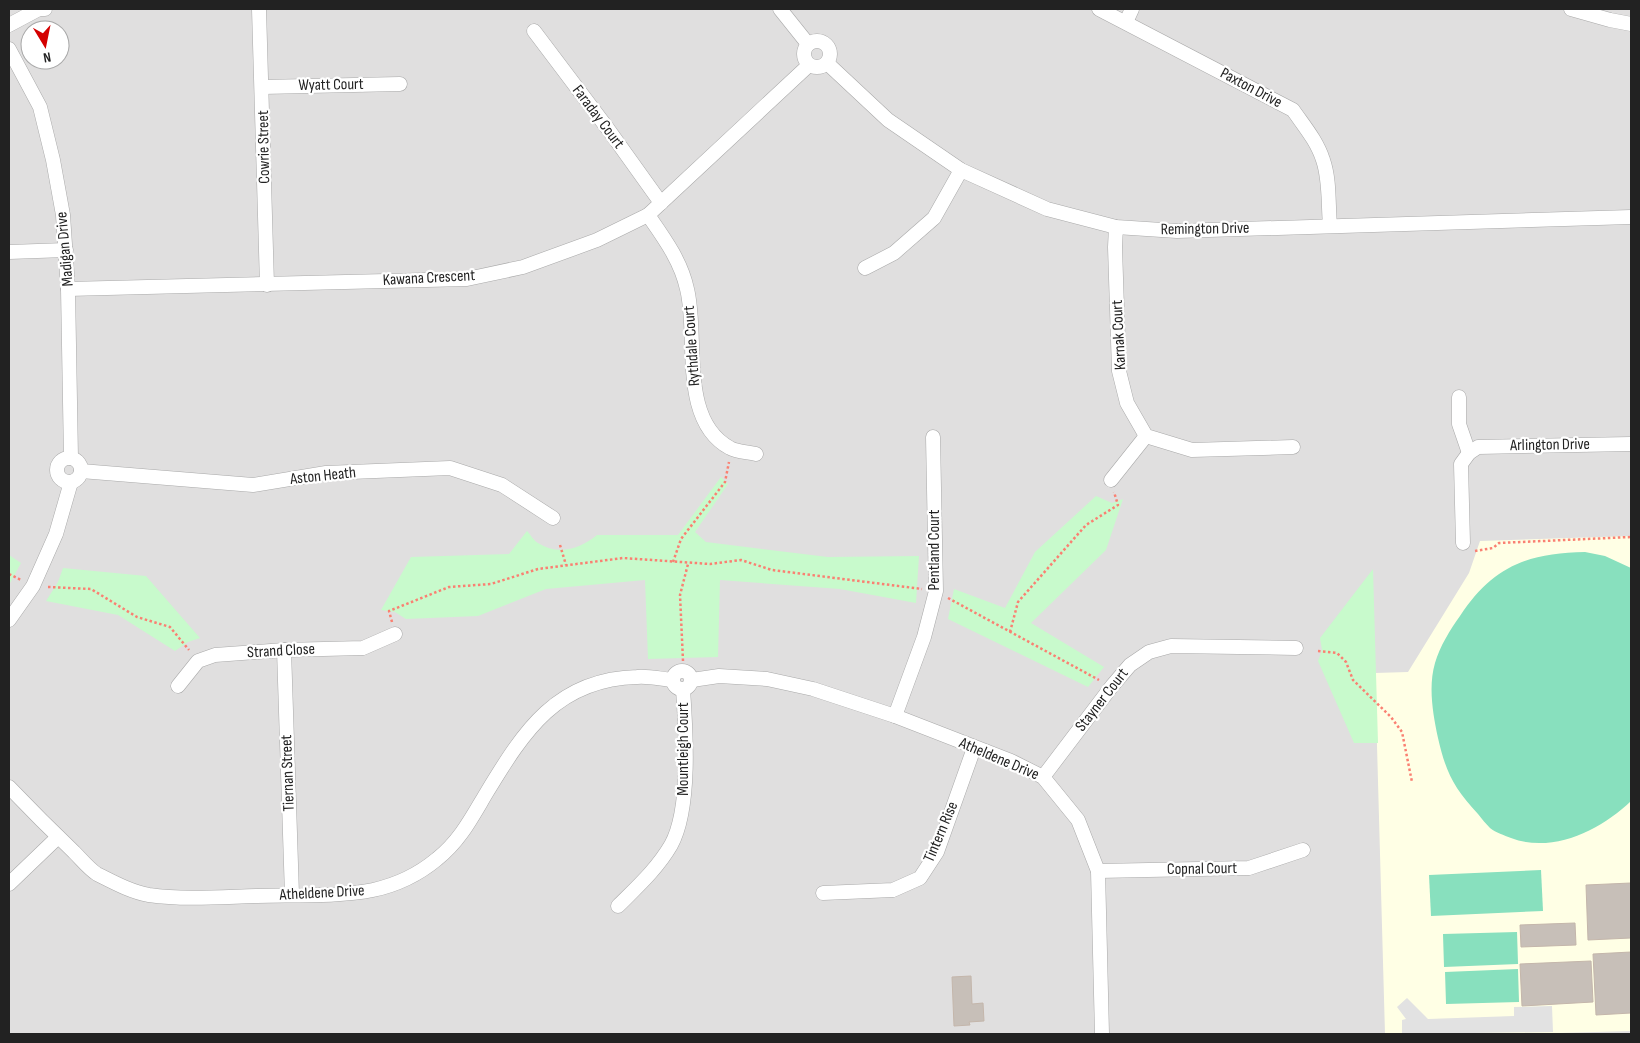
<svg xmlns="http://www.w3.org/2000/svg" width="1640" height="1043" font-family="'Sofia Sans Condensed',sans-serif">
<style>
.residential{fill:#e0dfdf;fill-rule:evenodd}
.education{fill:#ffffe5}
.park{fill:#c8facc}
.pitch{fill:#88e0be}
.parking{fill:#e2e2e2}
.building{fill:#c7bfb8;stroke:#c4b6ab}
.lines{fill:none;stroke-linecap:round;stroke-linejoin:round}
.street-casing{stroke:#a9a9a9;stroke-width:15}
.path{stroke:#fa8072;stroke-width:2.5;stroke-dasharray:2.5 2.5;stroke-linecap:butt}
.street{stroke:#fff;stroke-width:14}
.labels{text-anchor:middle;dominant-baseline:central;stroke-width:4.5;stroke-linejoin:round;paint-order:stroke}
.street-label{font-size:16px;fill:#222;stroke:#fff}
</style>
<rect width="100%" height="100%" fill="#f2efe9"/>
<path class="residential" d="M9,9H1631V1034H9ZM30,30H60V60H30Z"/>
<polygon class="education" points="1631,536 1631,1031 1522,1034 1385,1034 1375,673 1408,672 1469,573 1480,541"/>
<g class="park">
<path d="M721,477L728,484L695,532L706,542L828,557L919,556L916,603L840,589L720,580L718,657L648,659L645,580L546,589L478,616L406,619L395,612L381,610L411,557L509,554L527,531C530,534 534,541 538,543C558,556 580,549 597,535H678Z"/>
<polygon points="1096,496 1112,503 1123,499 1106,550 1031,623 1104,667 1088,687 948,619 954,589 1005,608 1035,552"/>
<polygon points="9,555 21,563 9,585"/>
<polygon points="63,568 146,576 200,638 188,642 175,651 118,615 46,601 58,582"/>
<polygon points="1373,569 1378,743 1354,743 1318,661 1322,650 1320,638"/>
</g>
<g class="pitch">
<path d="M1585,552L1605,556L1631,568V801C1601,830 1553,854 1511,838C1504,835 1496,833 1490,828C1486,824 1482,819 1478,814C1454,788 1446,773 1438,738C1433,714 1428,687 1435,663C1440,646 1450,630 1460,616C1493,566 1528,553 1585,552Z"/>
<polygon points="1541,870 1543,911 1431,916 1429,875"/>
<polygon points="1517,932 1518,964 1444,967 1443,934"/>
<polygon points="1518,969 1519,1002 1446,1004 1445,972"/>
</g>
<polygon class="parking" points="1407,998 1428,1019 1514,1016 1514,1007 1552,1006 1553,1032 1402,1034 1402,1020 1406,1019 1397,1007"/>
<g class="building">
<polygon points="1631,883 1631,938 1588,940 1586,885"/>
<polygon points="1575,923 1576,945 1521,947 1520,925"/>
<polygon points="1631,952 1631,1013 1596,1015 1593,954"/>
<polygon points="1591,961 1593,1002 1522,1006 1520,964"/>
<polygon points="971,976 972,1004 983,1003 984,1021 969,1022 970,1025 954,1026 952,977"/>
</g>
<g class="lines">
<defs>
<g id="street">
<polyline points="259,9 267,285"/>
<polyline points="780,9 808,44"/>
<path d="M1099,9L1293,110C1304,126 1317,141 1323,160C1330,180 1328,204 1330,225"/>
<polyline points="1571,9 1610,20 1631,24"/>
<polyline points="1126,22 1132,9"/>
<polyline points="9,25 39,9 45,9"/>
<polyline points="534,31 608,129 661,203"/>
<circle cx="817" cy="54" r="13"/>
<polyline points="9,49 40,107 53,160 63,215 68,289 71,458"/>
<polyline points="827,63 888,120 961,170 1047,209 1116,227 1177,231 1631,217"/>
<polyline points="262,87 400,84"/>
<path d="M648,215C664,238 681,261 687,289C699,336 678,420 730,448C737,452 748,452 756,454"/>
<polyline points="1116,227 1115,247 1119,371 1127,403 1146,436 1192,450 1293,447"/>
<polyline points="9,252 66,250"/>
<polyline points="865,268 894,253 934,218 961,170"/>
<polyline points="68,289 467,279 523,267 597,240 648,215 809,65"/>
<polyline points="1459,397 1459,424 1469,453"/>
<circle cx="69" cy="470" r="12"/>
<polyline points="81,471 253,485 326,473 450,468 502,485 553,518"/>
<polyline points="1111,480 1146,436"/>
<polyline points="1463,543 1461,464 1469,453 1478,447 1631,444"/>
<polyline points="9,620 33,586 56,534 71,482"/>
<polyline points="284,650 292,895"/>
<circle cx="682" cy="680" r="9"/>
<polyline points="692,680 719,676 767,679 813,689 895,716 1011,761 1043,777 1078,820 1098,871 1102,1034"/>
<polyline points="178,686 198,661 215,655 284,650 363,648 395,634"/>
<polyline points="895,716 924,637 936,591 933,437"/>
<polyline points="1043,777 1112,686 1130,665 1149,652 1171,646 1296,648"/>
<path d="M9,787C30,809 52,831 74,852C81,859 89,869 97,874C113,882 131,892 149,895C184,900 221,897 257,896C292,895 339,897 373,890C396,885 419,874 437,859C460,841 472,817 487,792C524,731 557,679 637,677C649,676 661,679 673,680"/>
<polyline points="1098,871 1249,868 1303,850"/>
<polyline points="9,884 58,837"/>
<polyline points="823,893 893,890 920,878 937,852 974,748"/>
<path d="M618,906C637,887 657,869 671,845C691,809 686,732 683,689"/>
</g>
</defs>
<use href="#street" class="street-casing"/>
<g class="path">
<polyline points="560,545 566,565"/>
<polyline points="1475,551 1493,548 1499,543 1631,537"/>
<polyline points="673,562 681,539 725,482 729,462"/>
<polyline points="9,574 21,580"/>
<polyline points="48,587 91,589 137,617 170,627 189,650"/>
<polyline points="948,598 1099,680"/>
<polyline points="392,622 389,611 449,587 491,584 538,569 623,558 710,564 741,560 772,570 922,589"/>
<polyline points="1010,632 1018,602 1086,525 1118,505 1114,492"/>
<polyline points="1318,651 1337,653 1346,662 1353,680 1391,717 1402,732 1412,782"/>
<polyline points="683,661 680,595 688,564"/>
</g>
<use href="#street" class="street"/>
</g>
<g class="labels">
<g class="street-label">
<text transform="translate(331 85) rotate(-1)">Wyatt Court</text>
<text transform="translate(1251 88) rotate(28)">Paxton Drive</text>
<text transform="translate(598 117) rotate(53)">Faraday Court</text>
<text transform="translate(264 147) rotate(-91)">Cowrie Street</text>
<text transform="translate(1205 229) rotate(-1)">Remington Drive</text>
<text transform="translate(65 249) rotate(-95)">Madigan Drive</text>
<text transform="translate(429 278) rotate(-3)">Kawana Crescent</text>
<text transform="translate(1119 335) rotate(-93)">Karnak Court</text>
<text transform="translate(692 346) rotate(-94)">Rythdale Court</text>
<text transform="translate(1550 445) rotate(-1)">Arlington Drive</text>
<text transform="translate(323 476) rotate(-6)">Aston Heath</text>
<text transform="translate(934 550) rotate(-90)">Pentland Court</text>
<text transform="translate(281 651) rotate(-3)">Strand Close</text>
<text transform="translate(1102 700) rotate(-52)">Stayner Court</text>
<text transform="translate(683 749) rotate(-90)">Mountleigh Court</text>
<text transform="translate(999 759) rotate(23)">Atheldene Drive</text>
<text transform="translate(288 773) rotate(-92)">Tiernan Street</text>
<text transform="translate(941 832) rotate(-67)">Tintern Rise</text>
<text transform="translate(1202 869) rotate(-1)">Copnal Court</text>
<text transform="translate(322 893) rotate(-3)">Atheldene Drive</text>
</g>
</g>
<rect width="1640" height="1043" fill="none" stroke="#222222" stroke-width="20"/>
<g transform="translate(45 45) rotate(170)"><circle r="24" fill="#ffffff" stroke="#a7a7a7"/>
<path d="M0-4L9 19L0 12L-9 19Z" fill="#d40000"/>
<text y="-8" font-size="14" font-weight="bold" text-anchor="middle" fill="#222222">N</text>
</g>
</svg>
